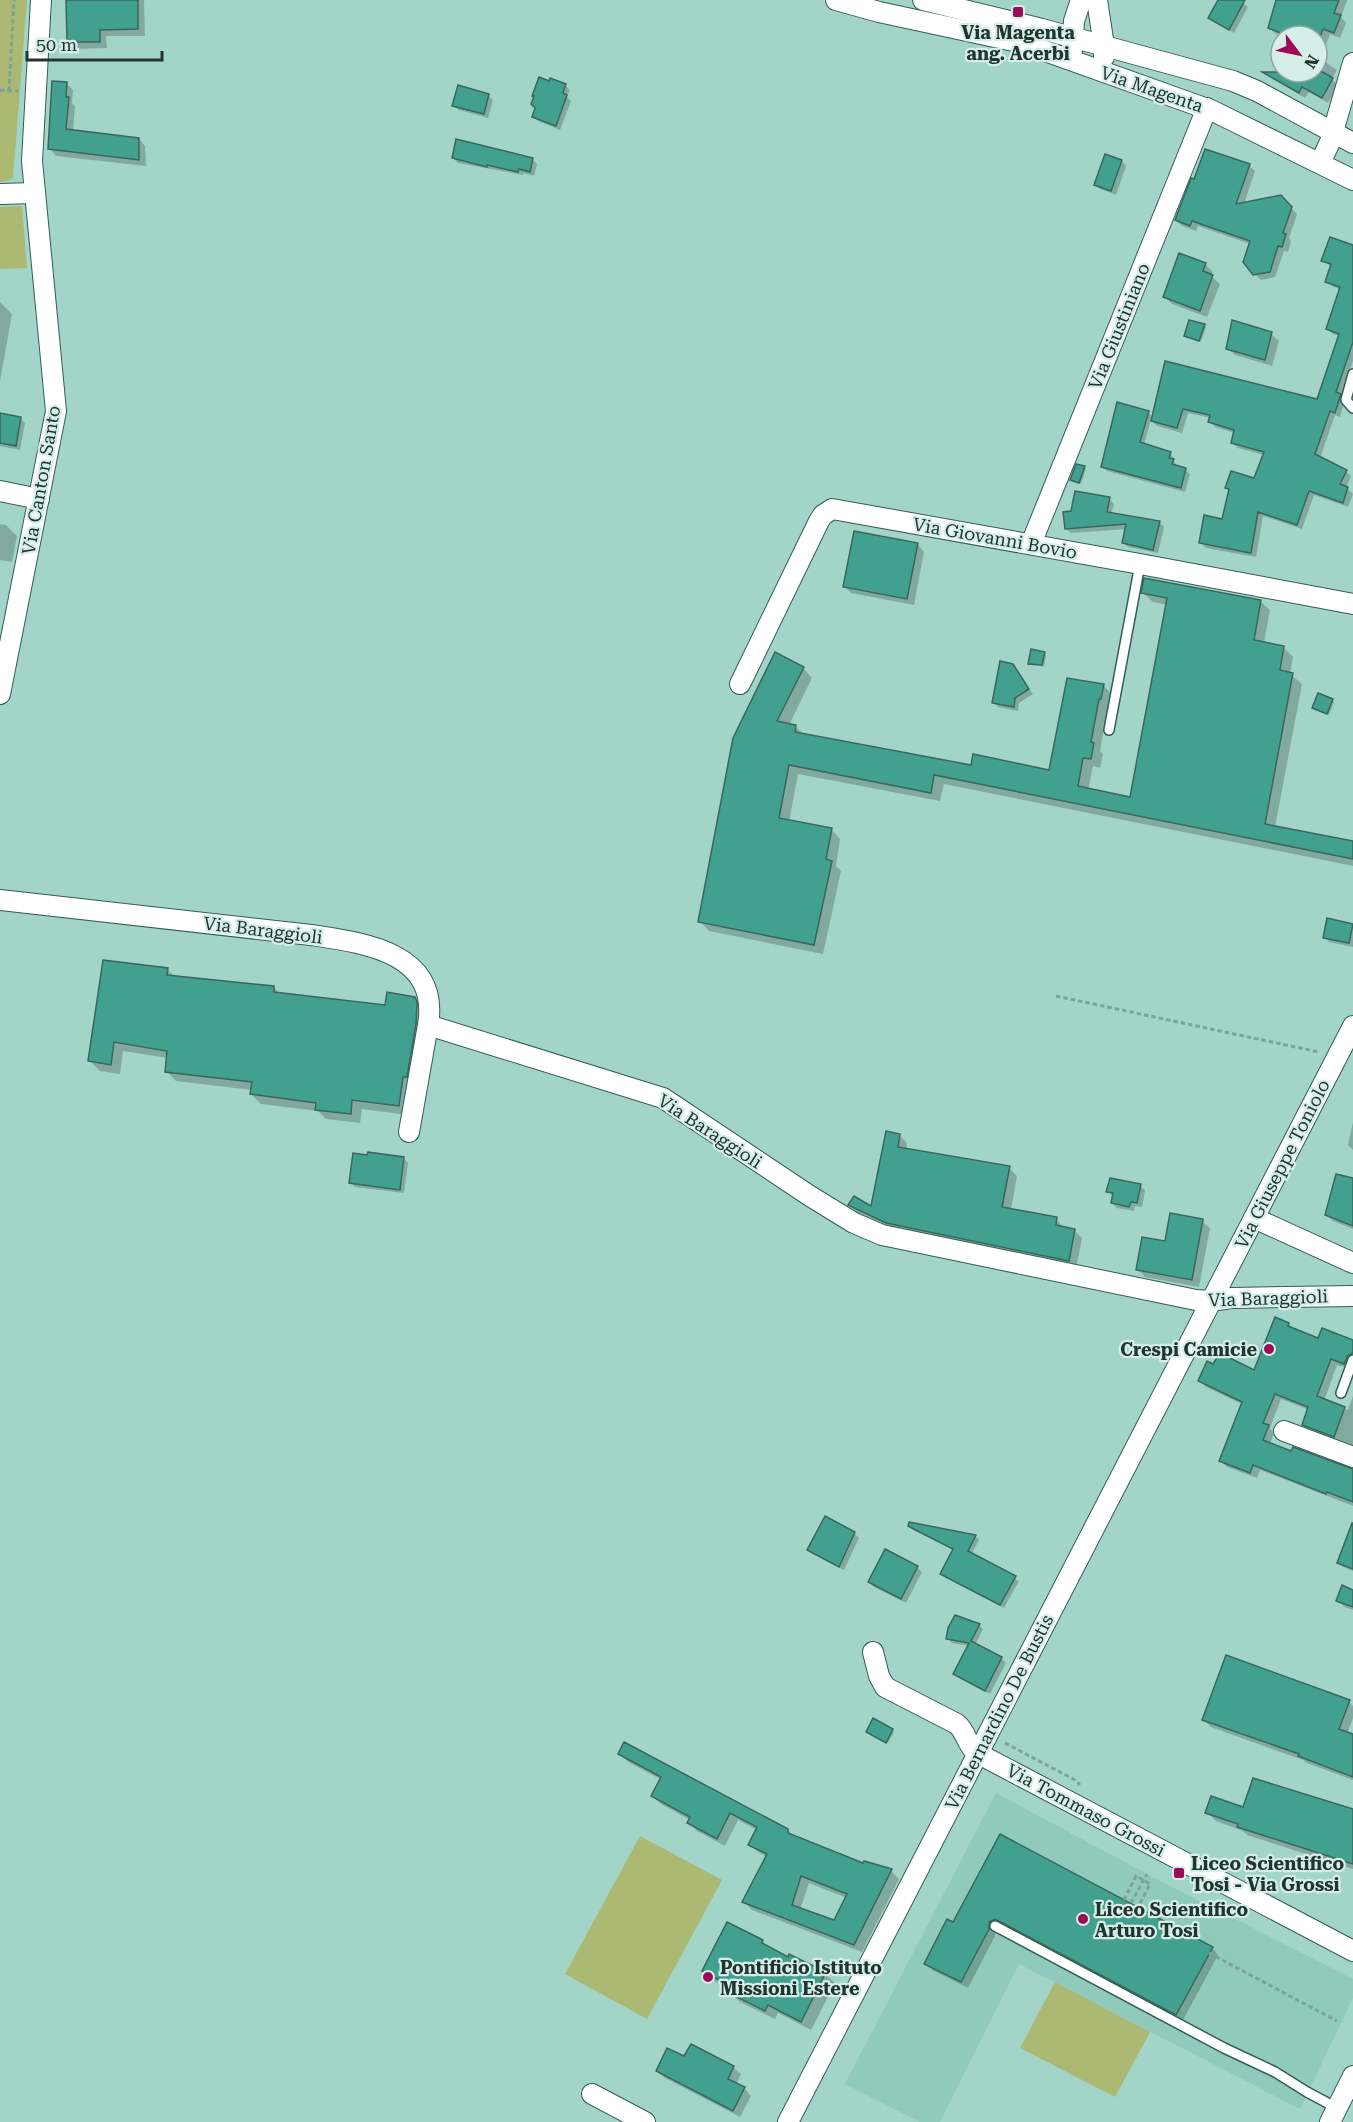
<svg xmlns="http://www.w3.org/2000/svg" width="1353" height="2122" font-family="'Roboto Serif',serif">
<style>
.built{fill:#90cabc}
.green{fill:#abb973}
.shadow{fill:#0003;fill-rule:evenodd}
.building{fill:#42a18e;stroke:#39675d;stroke-width:1.5;fill-rule:evenodd}
.lines{fill:none;stroke-linecap:round;stroke-linejoin:round}
.lane-casing{stroke:#315e55;stroke-width:12}
.street-casing{stroke:#315e55;stroke-width:22}
.path{stroke:#7ca39a;stroke-width:3;stroke-dasharray:4.5 3;stroke-linecap:butt}
.lane{stroke:#fff;stroke-width:9}
.street{stroke:#fff;stroke-width:20}
.poi-dot{fill:#9d0b56;stroke:#d6eee8;stroke-width:2}
.labels{text-anchor:middle;dominant-baseline:central;stroke-width:4.5;stroke-linejoin:round;paint-order:stroke}
.poi-label{font-size:18px;font-weight:bold;fill:#213430;stroke:#d6eee8;text-anchor:start}
.street-label{font-size:18px;fill:#213430;stroke:#d6eee8}
</style>
<rect width="100%" height="100%" fill="#a3d4c8"/>
<polygon class="built" points="996,1793 1147,1874 1353,1979 1353,1998 1300,2109 1019,1964 940,2122 920,2122 845,2084"/>
<g class="green">
<polygon points="0,0 27,0 13,178 6,181 0,182"/>
<polygon points="22,206 27,268 0,269 0,207"/>
<polygon points="640,1836 722,1880 647,2019 565,1974"/>
<polygon points="1055,1982 1150,2032 1115,2097 1020,2048"/>
</g>
<g class="shadow">
<polygon points="68,0 144,0 145,36 106,36 107,48 76,49 69,42"/>
<polygon points="1220,0 1239,0 1248,7 1234,33 1210,18"/>
<polygon points="1277,0 1347,0 1341,17 1346,23 1340,38 1330,34 1321,59 1337,70 1332,79 1338,85 1328,103 1309,92 1305,98 1285,86 1278,80 1283,72 1317,72 1317,36 1281,36 1276,34 1269,28"/>
<polygon points="66,83 73,90 72,103 75,106 73,131 139,139 145,146 146,166 56,156 50,149"/>
<polygon points="565,85 570,90 567,97 571,101 560,130 538,121 533,116 536,108"/>
<polygon points="488,95 493,100 488,118 459,110 454,106"/>
<polygon points="453,158 532,159 537,164 534,176 523,173 523,175 458,163"/>
<polygon points="1122,161 1126,166 1116,195 1100,189 1095,185"/>
<polygon points="1249,166 1255,171 1244,204 1287,203 1297,214 1289,238 1291,241 1288,252 1284,251 1275,277 1261,280 1255,274 1250,244 1198,226 1196,231 1182,226 1176,220"/>
<polygon points="1353,247 1353,361 1341,397 1345,400 1340,417 1335,415 1320,458 1346,471 1351,476 1346,488 1353,494 1348,507 1314,495 1302,529 1263,516 1256,557 1206,548 1201,543 1224,520 1230,491 1227,488 1255,480 1264,455 1238,448 1232,443 1235,433 1215,427 1210,421 1211,418 1188,413 1182,433 1157,426 1151,420 1144,445 1170,454 1174,458 1174,461 1177,467 1185,469 1190,474 1185,492 1107,471 1102,467 1148,412 1153,417 1166,363 1318,401 1339,336 1333,334 1328,329 1341,290 1332,286 1327,281 1332,267 1323,260"/>
<polygon points="1205,264 1213,272 1211,276 1220,284 1207,317 1172,304 1165,297"/>
<polygon points="0,302 12,314 0,381"/>
<polygon points="1204,325 1206,327 1201,342 1186,336"/>
<polygon points="1271,334 1279,341 1272,366 1235,355 1227,348"/>
<polygon points="0,415 21,419 25,423 20,450 0,446"/>
<polygon points="1078,466 1086,469 1081,484 1072,479"/>
<polygon points="1109,499 1114,504 1111,515 1159,522 1164,527 1158,553 1128,547 1124,543 1127,529 1071,533 1066,529"/>
<polygon points="0,524 6,525 17,536 12,562 0,560"/>
<polygon points="918,545 924,552 914,605 851,593 845,587"/>
<polygon points="1143,593 1260,601 1270,610 1264,643 1284,648 1293,657 1290,674 1302,684 1275,827 1353,842 1353,866 944,784 940,801 798,774 789,822 831,829 840,839 836,866 841,871 823,954 709,931 700,921 735,738 803,668 812,678 789,725 796,727 804,735 972,766 1051,772 1103,685 1113,695 1110,708 1108,707 1100,751 1103,754 1100,768 1093,766 1088,790 1131,799 1167,605 1153,602"/>
<polygon points="1044,654 1046,656 1044,667 1030,663"/>
<polygon points="1012,665 1033,694 1019,703 1018,711 998,707 994,703"/>
<polygon points="1332,700 1334,702 1329,715 1313,708"/>
<polygon points="1328,920 1353,925 1353,947 1329,942 1325,937"/>
<polygon points="167,969 176,978 274,987 280,994 386,1007 414,998 424,1008 408,1115 362,1109 360,1123 326,1119 318,1111 261,1104 251,1094 252,1090 176,1081 166,1071 168,1058 123,1051 120,1074 100,1071 90,1061"/>
<polygon points="1353,1122 1353,1150 1348,1145"/>
<polygon points="899,1135 907,1143 906,1150 1009,1168 1017,1176 1011,1210 1056,1219 1064,1228 1074,1230 1082,1238 1076,1269 895,1231 858,1213 850,1205 872,1208"/>
<polygon points="403,1158 408,1163 404,1193 355,1187 351,1183"/>
<polygon points="1353,1180 1353,1229 1333,1221 1326,1214"/>
<polygon points="1140,1186 1145,1190 1142,1207 1135,1206 1134,1211 1117,1208 1112,1203 1114,1197 1108,1192"/>
<polygon points="1202,1221 1210,1228 1199,1287 1145,1277 1138,1269 1166,1243"/>
<polygon points="1288,1324 1293,1329 1319,1340 1353,1346 1345,1367 1337,1365 1324,1401 1348,1410 1353,1396 1353,1447 1310,1431 1303,1424 1309,1410 1281,1399 1270,1428 1274,1433 1270,1444 1292,1453 1353,1469 1353,1506 1260,1470 1257,1478 1227,1467 1220,1460 1242,1404 1206,1387 1200,1381 1214,1366 1254,1372"/>
<polygon points="826,1518 854,1533 859,1538 844,1570 813,1554 809,1549"/>
<polygon points="909,1526 975,1536 979,1540 971,1555 1019,1581 1004,1608 946,1578 942,1574 954,1550 913,1530"/>
<polygon points="1353,1542 1353,1571 1343,1567 1338,1562"/>
<polygon points="917,1567 922,1572 906,1603 874,1587 869,1582"/>
<polygon points="1353,1591 1353,1610 1344,1607 1338,1600"/>
<polygon points="979,1625 983,1629 975,1645 1001,1658 1006,1663 990,1694 959,1678 954,1674 969,1646 952,1643 947,1638"/>
<polygon points="1349,1702 1353,1706 1353,1718 1347,1734 1353,1736 1353,1780 1307,1763 1303,1760 1211,1727 1204,1720"/>
<polygon points="892,1730 894,1732 888,1743 869,1733"/>
<path d="M620,1754L788,1830L795,1838L864,1865L865,1862L891,1871L899,1879L862,1952L752,1910L744,1902L767,1857L758,1852L750,1844L757,1830L738,1820L725,1846L697,1831L689,1823L690,1820L661,1804L653,1796L662,1780L628,1762ZM809,1883L847,1898L834,1921L800,1910Z"/>
<polygon points="1244,1809 1353,1810 1353,1869 1247,1835 1243,1831 1216,1821 1207,1812"/>
<polygon points="1001,1836 1212,1948 1218,1955 1183,2020 1003,1925 995,1929 995,1936 968,1988 932,1970 926,1963 954,1924"/>
<polygon points="762,1942 770,1949 825,1974 835,1983 811,2030 778,2013 775,2019 740,2002 731,1993 732,1990 713,1980 704,1971"/>
<polygon points="685,2058 733,2067 741,2074 736,2085 744,2088 751,2096 740,2117 665,2078 657,2071"/>
</g>
<g class="building">
<polygon points="66,0 138,0 138,29 100,30 100,42 67,42"/>
<polygon points="1218,0 1245,0 1229,30 1208,18"/>
<polygon points="1276,0 1339,0 1334,13 1341,15 1334,33 1323,29 1320,37 1296,27 1292,36 1288,36 1268,28"/>
<polygon points="1262,72 1323,72 1333,78 1322,98 1302,87 1299,93"/>
<polygon points="539,77 549,81 550,78 566,84 563,93 567,95 556,126 532,117 535,108 531,104 534,96 532,96"/>
<polygon points="52,81 67,82 66,97 69,97 66,129 139,138 139,160 48,149"/>
<polygon points="458,85 489,94 484,114 452,106"/>
<polygon points="456,139 533,158 530,172 519,169 518,172 487,165 487,167 452,158"/>
<polygon points="1205,149 1250,164 1236,204 1281,195 1292,207 1283,233 1286,234 1282,247 1278,246 1270,272 1253,275 1243,262 1250,241 1192,221 1190,226 1175,220 1191,178 1194,179"/>
<polygon points="1105,154 1122,160 1111,191 1094,185"/>
<polygon points="1330,237 1353,245 1353,342 1336,392 1341,394 1335,413 1330,411 1315,454 1347,470 1340,484 1348,487 1343,503 1309,491 1297,525 1258,512 1251,553 1199,543 1204,515 1222,519 1229,489 1225,488 1231,471 1254,478 1264,452 1231,443 1234,430 1208,422 1210,415 1183,409 1177,428 1151,421 1165,361 1317,399 1339,334 1326,329 1340,287 1325,282 1331,264 1321,261"/>
<polygon points="1179,253 1206,263 1203,271 1213,275 1200,311 1163,297"/>
<polygon points="1189,320 1205,324 1199,341 1184,336"/>
<polygon points="1232,320 1272,332 1265,360 1226,349"/>
<polygon points="1117,402 1149,411 1140,442 1171,452 1169,458 1174,459 1172,464 1186,468 1181,488 1101,467"/>
<polygon points="0,413 21,417 16,446 0,443"/>
<polygon points="1076,464 1085,466 1079,483 1070,480"/>
<polygon points="1075,491 1110,497 1107,512 1160,521 1153,550 1122,543 1126,524 1065,529 1063,512 1071,511"/>
<polygon points="854,531 918,543 907,599 843,587"/>
<polygon points="1144,578 1261,600 1254,640 1284,646 1280,670 1293,673 1265,824 1353,841 1353,859 934,775 931,793 789,765 779,818 832,828 826,859 832,861 814,945 698,922 733,738 775,652 804,667 777,721 796,725 795,732 971,765 973,754 1049,770 1067,678 1104,684 1101,699 1099,699 1091,742 1094,743 1091,759 1083,758 1078,786 1130,797 1167,598 1141,593"/>
<polygon points="1031,649 1045,652 1042,665 1028,664"/>
<polygon points="1000,661 1013,664 1029,689 1015,698 1014,707 992,703"/>
<polygon points="1318,693 1333,699 1327,714 1312,708"/>
<polygon points="1327,918 1353,924 1349,943 1323,938"/>
<polygon points="103,960 168,968 167,975 274,986 274,992 385,1005 387,992 415,997 417,1002 416,1024 407,1077 403,1077 399,1106 352,1100 351,1114 315,1110 316,1103 250,1094 252,1082 165,1072 167,1051 114,1042 111,1065 88,1061"/>
<polygon points="886,1131 900,1134 898,1147 1010,1166 1002,1207 1057,1217 1056,1225 1075,1229 1069,1261 886,1223 848,1205 854,1196 871,1206"/>
<polygon points="368,1152 404,1157 400,1190 349,1183 353,1153 367,1155"/>
<polygon points="1336,1174 1353,1178 1353,1226 1325,1215"/>
<polygon points="1110,1178 1141,1184 1137,1203 1131,1202 1129,1207 1111,1203 1113,1193 1106,1192"/>
<polygon points="1170,1213 1203,1219 1192,1280 1136,1270 1142,1237 1165,1241"/>
<polygon points="1275,1317 1289,1323 1288,1326 1318,1338 1322,1328 1353,1340 1353,1353 1348,1355 1344,1364 1331,1359 1317,1396 1345,1407 1334,1437 1302,1425 1308,1407 1275,1394 1263,1423 1269,1425 1263,1440 1291,1451 1293,1447 1353,1469 1353,1502 1327,1492 1326,1494 1253,1465 1250,1473 1219,1461 1242,1402 1198,1381 1207,1361 1213,1364 1220,1353 1254,1370"/>
<polygon points="825,1516 855,1532 839,1567 807,1550"/>
<polygon points="909,1522 976,1535 968,1551 1016,1576 1000,1605 940,1574 953,1549 908,1526"/>
<polygon points="1352,1523 1353,1523 1353,1569 1337,1563"/>
<polygon points="885,1549 918,1566 901,1599 868,1582"/>
<polygon points="1342,1585 1353,1590 1353,1607 1336,1601"/>
<polygon points="955,1615 980,1624 971,1641 1002,1657 985,1691 953,1674 969,1643 946,1639 948,1628"/>
<polygon points="1226,1655 1350,1700 1339,1729 1353,1734 1353,1777 1298,1756 1299,1754 1202,1720"/>
<polygon points="873,1718 893,1729 886,1743 866,1732"/>
<path d="M624,1742L788,1829V1833L863,1863L864,1861L892,1869L854,1945L742,1902L767,1854L748,1845L757,1827L730,1813L717,1839L687,1823L690,1817L651,1796L661,1777L618,1754ZM801,1876L847,1894L834,1920L792,1905Z"/>
<polygon points="1253,1778 1353,1809 1353,1864 1237,1827 1238,1824 1205,1813 1211,1796 1243,1807"/>
<polygon points="1000,1834 1213,1947 1176,2015 995,1919 989,1922 989,1929 961,1982 924,1964 947,1919 953,1922"/>
<polygon points="727,1922 763,1940 762,1943 788,1957 789,1954 826,1972 801,2022 768,2005 765,2011 729,1993 733,1987 702,1971"/>
<polygon points="691,2044 734,2066 728,2079 745,2087 733,2111 656,2071 667,2048 684,2056"/>
</g>
<g class="lines">
<defs>
<g id="lane">
<polyline points="1353,374 1346,400 1353,408"/>
<polyline points="1109,730 1140,564"/>
<polyline points="1341,1393 1353,1360"/>
<polyline points="995,1926 1224,2048 1275,2072 1307,2092 1337,2108"/>
</g>
<g id="street">
<polyline points="836,0 879,12 1018,42 1048,52 1213,111 1353,180"/>
<polyline points="923,0 1042,29 1233,81 1257,91 1353,143"/>
<polyline points="1097,0 1104,46 1104,57"/>
<polyline points="1072,50 1074,21 1081,0"/>
<polyline points="1320,163 1330,142 1353,63"/>
<polyline points="0,194 35,193"/>
<polyline points="0,491 39,499"/>
<polyline points="1031,544 1207,108"/>
<polyline points="740,684 819,521 823,515 832,509 1140,564 1353,604"/>
<polyline points="0,694 56,411 32,161 41,0"/>
<path d="M0,900L311,935C364,943 440,952 428,1025L663,1098L810,1196L854,1223L882,1235L1196,1300L1210,1301L1232,1298L1353,1296"/>
<polyline points="409,1132 428,1025"/>
<polyline points="1254,1218 1353,1263"/>
<polyline points="1284,1431 1353,1457"/>
<path d="M873,1652L879,1676L885,1687L957,1724C967,1733 967,1746 977,1753L1353,1951"/>
<polyline points="592,2094 645,2122"/>
<polyline points="788,2122 1353,1026"/>
<polyline points="1330,2122 1353,2076"/>
</g>
</defs>
<use href="#lane" class="lane-casing"/>
<use href="#street" class="street-casing"/>
<g class="path">
<polyline points="0,90 19,91"/>
<polyline points="9,91 14,0"/>
<polyline points="1056,996 1319,1052"/>
<polyline points="1005,1743 1075,1780 1080,1785"/>
<polyline points="1124,1900 1136,1876 1150,1884 1138,1907"/>
<polyline points="1131,1903 1147,1874"/>
<polyline points="1209,1953 1337,2021"/>
<polyline points="1182,2011 1213,1955"/>
</g>
<use href="#lane" class="lane"/>
<use href="#street" class="street"/>
</g>
<g class="poi-dot">
<rect x="1012" y="6" width="12" height="12" rx="3"/>
<circle cx="1269" cy="1349" r="6"/>
<rect x="1173" y="1867" width="12" height="12" rx="3"/>
<circle cx="1083" cy="1919" r="6"/>
<circle cx="708" cy="1977" r="6"/>
</g>
<g class="labels">
<g class="poi-label">
<text x="1018" y="32" text-anchor="middle">Via Magenta<tspan x="1018" dy="21">ang. Acerbi</tspan></text>
<text x="1257" y="1349" text-anchor="end">Crespi Camicie</text>
<text x="1191" y="1863">Liceo Scientifico<tspan x="1191" dy="21">Tosi - Via Grossi</tspan></text>
<text x="1095" y="1909">Liceo Scientifico<tspan x="1095" dy="21">Arturo Tosi</tspan></text>
<text x="720" y="1967">Pontificio Istituto<tspan x="720" dy="21">Missioni Estere</tspan></text>
</g>
<g class="street-label">
<text transform="translate(1152 89) rotate(19)">Via Magenta</text>
<text transform="translate(1119 326) rotate(-68)">Via Giustiniano</text>
<text transform="translate(41 480) rotate(-80)">Via Canton Santo</text>
<text transform="translate(995 538) rotate(10)">Via Giovanni Bovio</text>
<text transform="translate(263 930) rotate(7)">Via Baraggioli</text>
<text transform="translate(710 1131) rotate(33)">Via Baraggioli</text>
<text transform="translate(1282 1164) rotate(-63)">Via Giuseppe Toniolo</text>
<text transform="translate(1268 1298) rotate(-2)">Via Baraggioli</text>
<text transform="translate(999 1712) rotate(-63)">Via Bernardino De Bustis</text>
<text transform="translate(1086 1810) rotate(28)">Via Tommaso Grossi</text>
</g>
</g>
<g transform="translate(1299 54) rotate(122)"><circle r="28" fill="#d6eee8" stroke="#8ea49e" stroke-width="1.5"/>
<path d="M0-4.5L10 22L0 15L-10 22Z" fill="#9d0b56"/>
<text y="-9" font-size="16" font-weight="bold" text-anchor="middle" fill="#213430">N</text>
</g>
<path d="M27 51v9h135v-9" fill="none" stroke="#213430" stroke-width="3"/>
<text x="36" y="51" font-size="18" fill="#213430" stroke="#d6eee8" stroke-width="4.5" paint-order="stroke">50 m</text>
</svg>
